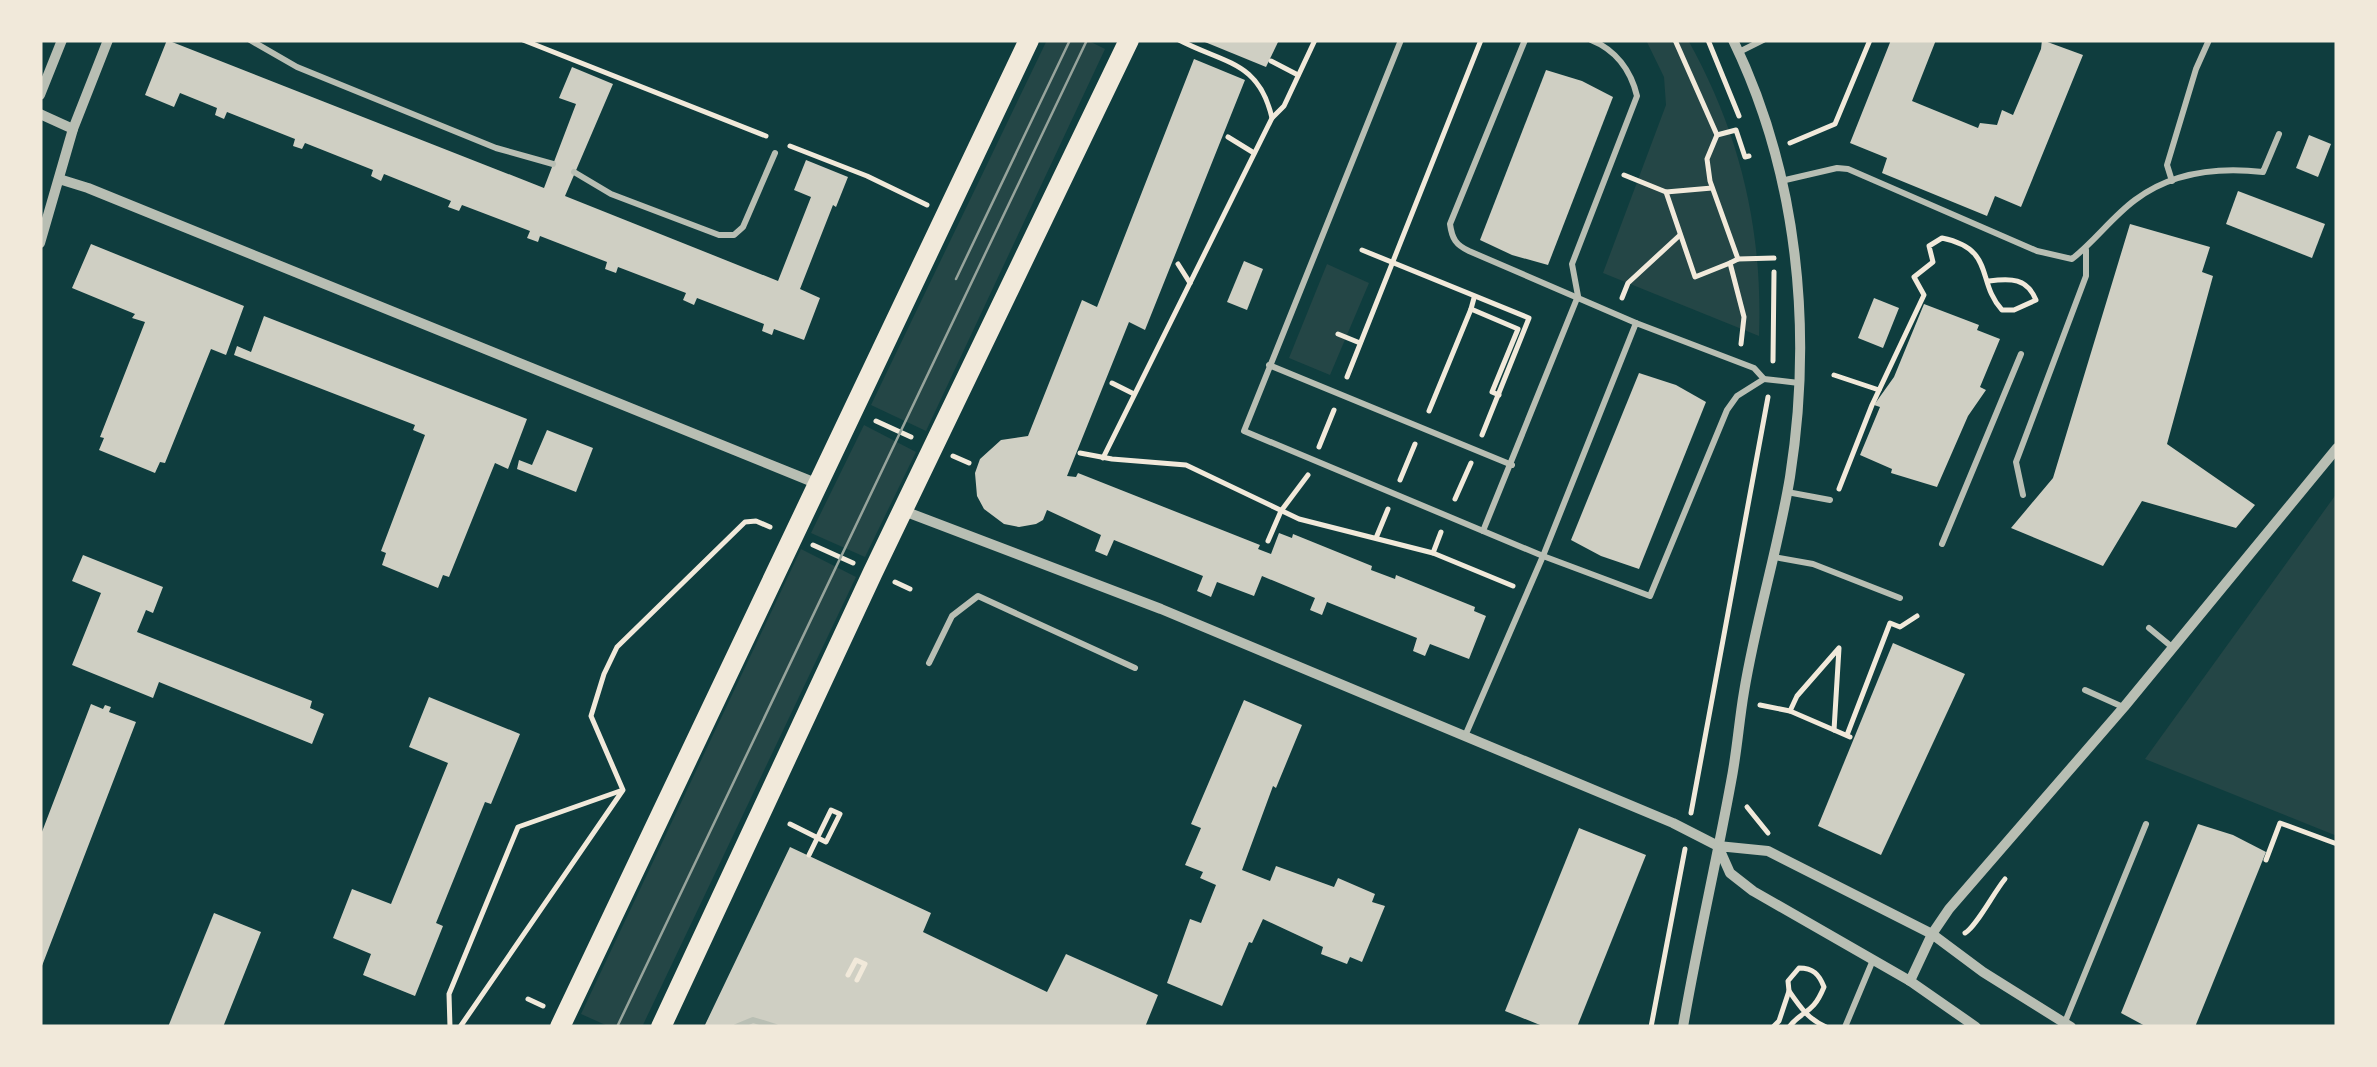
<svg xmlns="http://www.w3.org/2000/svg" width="2377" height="1067" font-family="Lato,sans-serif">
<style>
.green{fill:#244646}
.building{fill:#cfcfc3}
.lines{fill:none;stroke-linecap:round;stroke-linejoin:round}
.path{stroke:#f1e9da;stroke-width:5}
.service{stroke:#b8beb3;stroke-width:6}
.minor{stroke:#b8beb3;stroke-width:10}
.primary{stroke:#f1e9da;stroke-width:20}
.tram{stroke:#97a49c;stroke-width:2.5}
</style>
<rect width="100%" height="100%" fill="#0f3d3e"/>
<g class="green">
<polygon points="1047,40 1087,40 1105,49 926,431 871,405"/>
<path d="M1646,40H1688C1740,133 1763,229 1759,336L1603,273L1666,105L1664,77Z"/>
<polygon points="1327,264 1369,283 1330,375 1289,358"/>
<polygon points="864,425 916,452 865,557 811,533"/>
<polygon points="2337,493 2337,836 2145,759"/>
<polygon points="801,549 856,577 642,1027 610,1027 581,1014"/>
</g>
<g class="building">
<polygon points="167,40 544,188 576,104 559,98 572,67 613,84 565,196 778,281 811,197 794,190 806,160 848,177 836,207 833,205 800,289 820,298 804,340 774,329 772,335 762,331 764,324 697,298 694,305 683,300 686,293 618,267 616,273 605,269 607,262 540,236 538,242 527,238 530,231 462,205 459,211 448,207 451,201 384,174 381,181 371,176 373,170 305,143 302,149 293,146 295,139 227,112 224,119 215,115 217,108 180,93 174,107 145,95"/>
<polygon points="1200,40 1279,40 1266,67"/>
<polygon points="1891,40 1936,40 1912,101 1978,128 1980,123 1997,125 2002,110 2013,115 2041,49 2042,40 2083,55 2021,207 1995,196 1987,216 1882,173 1887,158 1850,143"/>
<polygon points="1194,59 1245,80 1145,330 1129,322 1067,476 1076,477 1078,473 1260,545 1258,549 1271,554 1279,533 1292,538 1293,534 1372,566 1371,570 1395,579 1396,575 1475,607 1474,611 1486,616 1469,659 1430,644 1425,656 1413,651 1417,638 1327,602 1322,615 1310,610 1315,598 1262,576 1254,596 1217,582 1211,597 1197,591 1203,576 1114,540 1107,556 1095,551 1101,535 1047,510 1043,520 1036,524 1019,527 1004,524 984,509 977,496 975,473 980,459 1001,440 1028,436 1082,300 1097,307"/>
<polygon points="1546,70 1582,81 1613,97 1548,265 1512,255 1480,240"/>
<polygon points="2309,135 2331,144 2318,177 2296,168"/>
<polygon points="2238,191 2325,224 2312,258 2226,224"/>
<polygon points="2130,224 2210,247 2202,272 2213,276 2167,444 2255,505 2236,528 2142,501 2103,566 2011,528 2053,478"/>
<polygon points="91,244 244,306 226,355 211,349 165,463 160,462 155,473 99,450 104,438 100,437 145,322 132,318 135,314 72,288"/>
<polygon points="1244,261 1263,269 1247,310 1227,302"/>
<polygon points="1874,298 1899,308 1883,348 1858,338"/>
<polygon points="1924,304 1979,325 1977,330 2000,339 1980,387 1986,390 1968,416 1937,487 1891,473 1892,469 1860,455 1880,407 1874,405 1894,377"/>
<polygon points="264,316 527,419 508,469 495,463 449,577 443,575 438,588 382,565 386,553 381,551 425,435 413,430 415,425 234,355 237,346 251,352"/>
<polygon points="1639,373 1676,385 1706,402 1639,569 1601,556 1571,540"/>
<polygon points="547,430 593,448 576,492 517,469 519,460 532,465"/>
<polygon points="83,555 163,587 153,613 146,610 137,632 312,701 310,708 324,714 312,744 159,682 153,698 72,665 101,593 72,581"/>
<polygon points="1893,643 1965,674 1881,855 1818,826"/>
<polygon points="429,697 520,734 491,804 485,802 436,923 443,926 415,996 363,975 371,954 333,938 352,889 391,904 448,763 409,747"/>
<polygon points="1244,700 1302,725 1276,788 1273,786 1242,870 1270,881 1276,866 1334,887 1338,878 1375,894 1372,902 1385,906 1362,962 1350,957 1347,964 1321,954 1323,947 1263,919 1252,943 1249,942 1222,1006 1167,983 1190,919 1201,923 1216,885 1200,878 1203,872 1185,865 1201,828 1191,824"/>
<polygon points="91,704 103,709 105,705 111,707 109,712 136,722 40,971 40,837"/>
<polygon points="2198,824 2233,835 2266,852 2195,1027 2147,1027 2121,1013"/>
<polygon points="1579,828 1646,855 1577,1027 1545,1027 1505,1011"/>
<polygon points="790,847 931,913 923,932 1047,992 1066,954 1158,995 1145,1027 704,1027"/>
<polygon points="214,913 261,932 223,1027 168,1027"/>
</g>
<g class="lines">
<g class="path">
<polyline points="523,40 766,136"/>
<polyline points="1675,40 1717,135 1707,159 1710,181 1738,259 1730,263 1744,317 1741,344"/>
<polyline points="1708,40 1739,116"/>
<polyline points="1271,61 1298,75"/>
<polyline points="1272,118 1284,106 1315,40"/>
<polyline points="1717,135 1736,130 1745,157 1749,156"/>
<polyline points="1228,137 1254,153"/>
<polyline points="1790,143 1835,124 1870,40"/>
<polyline points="790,146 867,176 927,205"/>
<polyline points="1624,175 1666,192 1712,188"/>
<polyline points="1666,192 1695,277 1730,263"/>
<polyline points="1362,250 1529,318 1482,435"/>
<polyline points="1738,259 1774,258"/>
<polyline points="1178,264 1190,283"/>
<polyline points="1474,298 1471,309 1518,329 1492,392 1499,395"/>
<polyline points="1622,298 1628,283 1680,235"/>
<polyline points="1338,334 1360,343"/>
<polyline points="1773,361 1774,272"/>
<polyline points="1834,375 1879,390"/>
<polyline points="1347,377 1481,40"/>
<polyline points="1112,383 1134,394"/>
<polyline points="1429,411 1471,309"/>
<polyline points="876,421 911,437"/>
<polyline points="1319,447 1334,410"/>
<polyline points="1080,453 1112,459 1186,465 1299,519 1433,553 1513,586"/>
<polyline points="953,456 969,463"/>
<path d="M1103,458L1272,118C1259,61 1225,64 1179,40"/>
<polyline points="1400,480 1415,444"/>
<path d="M1839,489L1872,405L1924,295L1914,277L1933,262L1929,246L1942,238C1996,249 1976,282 2002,310H2014L2036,300C2027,278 2011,278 1989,281"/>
<polyline points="1455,499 1471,463"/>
<polyline points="1376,538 1388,509"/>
<polyline points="1268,541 1281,511 1308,475"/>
<polyline points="813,545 853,563"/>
<polyline points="1433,553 1441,532"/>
<polyline points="895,582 910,589"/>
<polyline points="1760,705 1790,711 1834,730"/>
<polyline points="1790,711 1797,696 1839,648 1834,730 1850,737"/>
<polyline points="1847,735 1890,623 1900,627 1917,616"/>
<polyline points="1747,807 1768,833"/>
<polyline points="1691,813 1768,397"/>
<polyline points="790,824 826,842 840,814 831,810 809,855"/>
<polyline points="2266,860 2280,823 2337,844"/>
<path d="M1965,933C1976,927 1994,892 2005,879"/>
<polyline points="848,975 856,960 865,964 857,980"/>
<polyline points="528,999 543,1006"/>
<polyline points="450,1027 449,994 518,827 620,791"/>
<polyline points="460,1027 623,790 591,716 604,674 617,647 745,522 756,521 770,527"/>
<polyline points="1651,1027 1685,849"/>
<polyline points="1773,1027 1779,1021 1789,991"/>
<path d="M1789,1027C1804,1008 1812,1016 1824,987C1819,974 1813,968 1799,968L1788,981L1789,991C1800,1007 1808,1019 1826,1027"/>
</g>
<g class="service">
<polyline points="250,40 297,67 496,148 553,164"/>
<polyline points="1401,40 1244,431 1543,556 1650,596 1727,410 1737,396 1764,379"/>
<path d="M1525,40L1450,224C1452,239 1456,245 1469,251L1636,323"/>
<polyline points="1739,52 1763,40"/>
<polyline points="574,172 611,194 719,235 734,235 743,227 775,153"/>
<path d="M1781,181L1837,168L1848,169L2037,251L2072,259C2095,241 2112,217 2135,200C2172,172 2219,167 2263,172L2279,134"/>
<polyline points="2172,181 2167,165 2196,69 2209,40"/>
<polyline points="1269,365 1512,465"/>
<polyline points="1787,492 1830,500"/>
<polyline points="2023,495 2016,462 2086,276 2086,250"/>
<path d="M1483,531L1578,296L1572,264L1637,96C1631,71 1616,50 1591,40"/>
<polyline points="1942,544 2021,354"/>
<polyline points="1774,557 1813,564 1900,598"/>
<polyline points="2149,628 2172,647"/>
<polyline points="929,663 952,616 978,596 1135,668"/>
<polyline points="2085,690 2123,707"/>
<polyline points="1465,736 1543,556 1636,323 1754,368 1764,379 1799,383"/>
<polyline points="2065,1022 2146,824"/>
<polyline points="736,1027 753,1020 776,1027"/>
<polyline points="1845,1027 1873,960"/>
</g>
<g class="minor">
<polyline points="40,95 62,40"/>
<polyline points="40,114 73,129"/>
<polyline points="59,179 88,188 818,484"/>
<polyline points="40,243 73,129 108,40"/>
<polyline points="904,511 1161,609 1673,823 1718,846"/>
<polyline points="1910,981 1932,934 1949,909 2124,707 2337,448"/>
<path d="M1683,1027C1697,945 1716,864 1731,782C1737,752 1739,721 1744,692C1756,619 1778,549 1790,477C1813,330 1798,174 1733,40"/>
<polyline points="1976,1027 1910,981 1753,891 1730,873 1718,846 1768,851 1932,934 1983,972 2071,1027"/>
</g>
<g class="primary">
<polyline points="560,1027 1029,40"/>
<polyline points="661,1027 873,572 1129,40"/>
</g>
<g class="tram">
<polyline points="956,279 1070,40"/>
<polyline points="617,1027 1087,40"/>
</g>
</g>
<rect width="2377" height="1067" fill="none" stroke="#f1e9da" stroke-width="85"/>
</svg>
